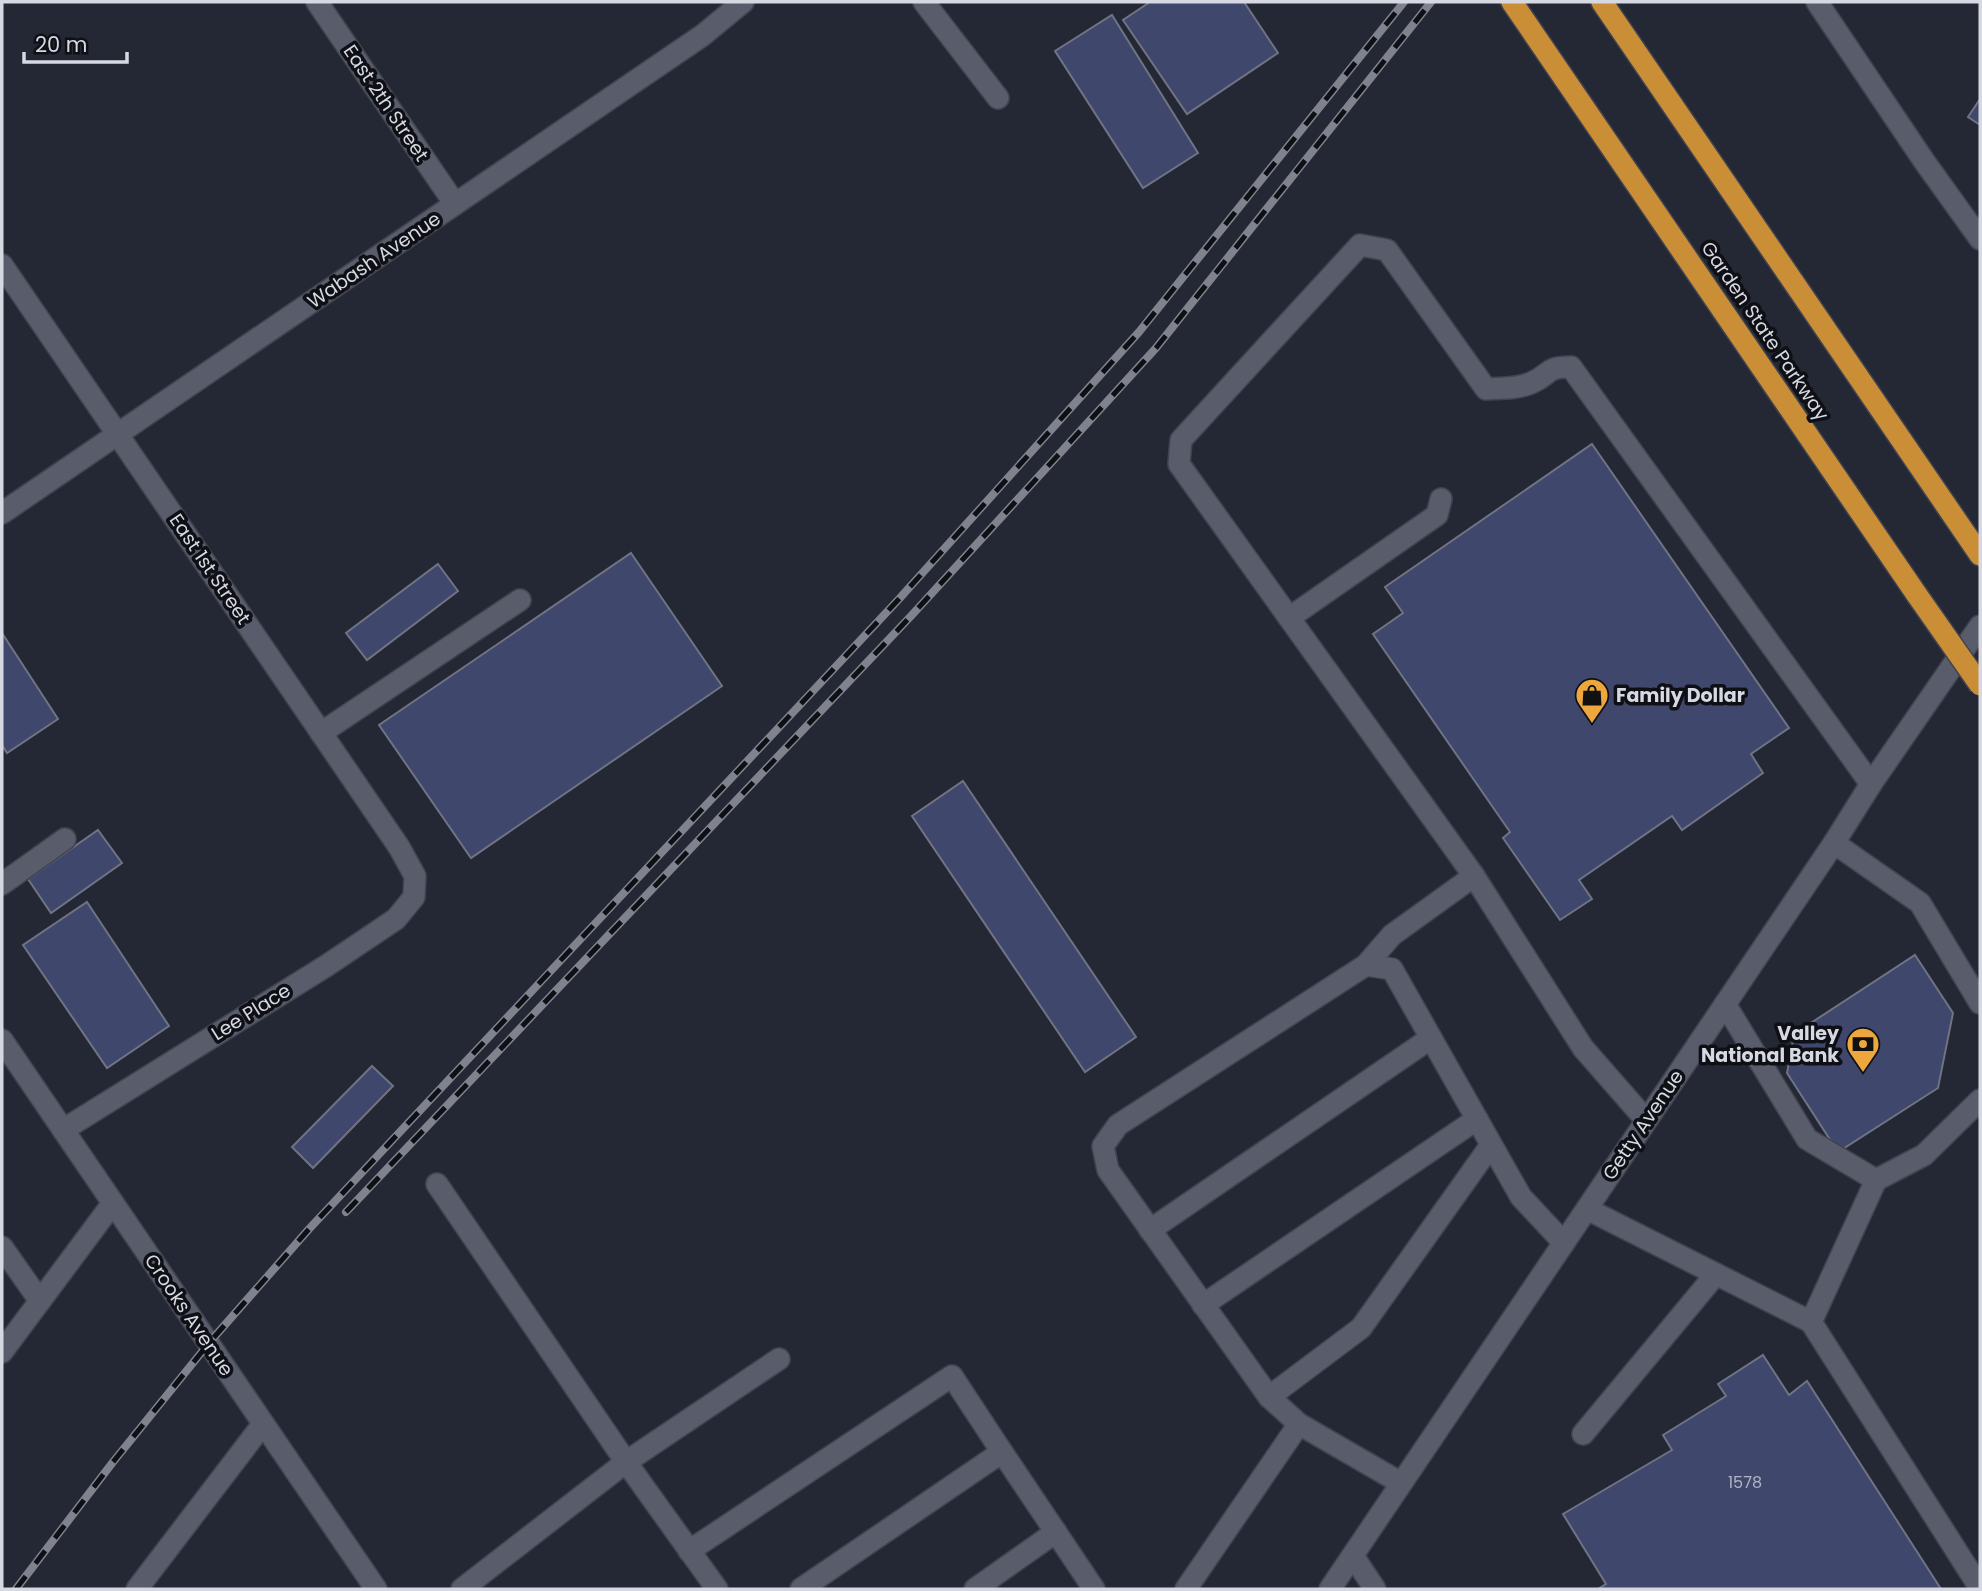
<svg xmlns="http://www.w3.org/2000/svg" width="1982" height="1591" font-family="Poppins,sans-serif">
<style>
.building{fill:#3f476c;stroke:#6f7383;stroke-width:2}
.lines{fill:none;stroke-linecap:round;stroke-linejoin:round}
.minor-casing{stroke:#41444f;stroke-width:24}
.highway-casing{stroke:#41444f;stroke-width:24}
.minor{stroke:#585c6b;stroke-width:21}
.highway{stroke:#ca8e37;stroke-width:21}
.rail-casing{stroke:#80838e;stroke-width:8}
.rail{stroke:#0f1016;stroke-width:5;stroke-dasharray:16;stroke-linecap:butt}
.highway-bridge-casing{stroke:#41444f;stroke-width:24;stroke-linecap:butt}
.highway-bridge{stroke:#ca8e37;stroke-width:21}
.labels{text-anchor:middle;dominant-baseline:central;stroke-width:7;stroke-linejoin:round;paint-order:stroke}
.number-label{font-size:16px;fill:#b0b4c4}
.street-label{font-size:19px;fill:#d6d9e2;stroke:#0f1016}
.poi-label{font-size:19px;font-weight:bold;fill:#d6d9e2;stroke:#0f1016;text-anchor:start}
</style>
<rect width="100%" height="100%" fill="#242734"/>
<g class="building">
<polygon points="1150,2 1244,2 1278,53 1187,114 1123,20"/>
<polygon points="1112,15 1198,153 1143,188 1055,51"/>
<polygon points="1980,99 1980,125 1968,117"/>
<polygon points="1592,444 1789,728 1751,754 1763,773 1682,830 1672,816 1579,880 1592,899 1560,920 1503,838 1510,832 1373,634 1403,613 1385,587"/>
<polygon points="631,553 722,686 471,858 379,725"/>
<polygon points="438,564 458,591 367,660 346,633"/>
<polygon points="2,633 58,719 7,753 2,745"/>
<polygon points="963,781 1136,1037 1085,1072 912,816"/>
<polygon points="98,830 122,863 51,913 28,879"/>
<polygon points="87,902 169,1026 107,1068 23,945"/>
<polygon points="1915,955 1953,1013 1938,1088 1838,1152 1787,1073 1794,1034"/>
<polygon points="372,1066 393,1086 313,1168 292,1147"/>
<polygon points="1763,1355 1789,1395 1807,1381 1941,1589 1598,1589 1606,1584 1563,1514 1672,1450 1663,1435 1726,1396 1718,1384"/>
</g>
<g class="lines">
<defs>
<g id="minor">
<polyline points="317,2 455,204"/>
<polyline points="924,2 998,98"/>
<polyline points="1817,2 1924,161 1980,239"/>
<polyline points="2,265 399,847 415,876 414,897 396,919 326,966 63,1130"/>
<polyline points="2,513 703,35 743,2"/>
<polyline points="1289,618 1437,515 1441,499"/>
<polyline points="321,733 520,600"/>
<polyline points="1834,843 1920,903 1980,1003"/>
<polyline points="1474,876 1583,1048 1646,1120"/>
<polyline points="2,884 65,839"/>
<path d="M1366,965L1392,935L1474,876L1179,464L1181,440L1360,245L1387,250L1486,389C1502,388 1517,389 1531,383C1552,374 1544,367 1571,367L1871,784"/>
<polyline points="1725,1004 1807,1139 1876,1180 1924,1155 1980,1100"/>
<polyline points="2,1040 376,1589"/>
<polyline points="437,1184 626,1462 779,1359"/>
<polyline points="1587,1209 1811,1322 1980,1588"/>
<polyline points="1150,1230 1431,1038"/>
<polyline points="2,1247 40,1301"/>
<polyline points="1203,1305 1477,1119"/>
<polyline points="1811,1322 1876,1180"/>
<polyline points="2,1352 113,1203"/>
<polyline points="1269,1397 1361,1328 1491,1145"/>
<polyline points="1583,1434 1716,1274"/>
<polyline points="1401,1483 1299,1424 1269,1397 1108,1170 1103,1146 1118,1125 1366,965 1392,969 1521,1197 1564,1243"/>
<polyline points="689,1551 952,1376 1002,1452"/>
<polyline points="1353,1556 1375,1589"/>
<polyline points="137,1589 263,1424"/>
<polyline points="462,1589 626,1462 717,1589"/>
<polyline points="801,1589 1002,1452 1094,1589"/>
<polyline points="975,1589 1056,1532"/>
<polyline points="1186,1589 1299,1424"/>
<polyline points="1330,1589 1834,843 1871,784 1980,626"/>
</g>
<g id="highway">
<polyline points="1512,2 1917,595"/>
<polyline points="1602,2 1980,555"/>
</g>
</defs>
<use href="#minor" class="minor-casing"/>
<use href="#highway" class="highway-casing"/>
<use href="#minor" class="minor"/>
<use href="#highway" class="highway"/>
<defs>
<g id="rail">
<polyline points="346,1212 911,616 1156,348 1431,2"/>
<polyline points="16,1589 113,1462 209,1343 309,1229 899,599 1139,332 1404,2"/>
</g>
</defs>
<use href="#rail" class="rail-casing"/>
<use href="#rail" class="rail"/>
<defs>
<polyline id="highway-bridge" points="1917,595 1980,685"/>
</defs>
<use href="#highway-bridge" class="highway-bridge-casing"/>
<use href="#highway-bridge" class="highway-bridge"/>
</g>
<defs>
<symbol id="shop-pin" viewBox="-11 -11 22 30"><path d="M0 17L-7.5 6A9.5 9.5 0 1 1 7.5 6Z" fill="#eea73d" stroke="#0f1016"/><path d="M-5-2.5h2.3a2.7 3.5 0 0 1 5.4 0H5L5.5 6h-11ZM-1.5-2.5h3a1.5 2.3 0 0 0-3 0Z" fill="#111"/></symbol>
<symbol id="bank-pin" viewBox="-11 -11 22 30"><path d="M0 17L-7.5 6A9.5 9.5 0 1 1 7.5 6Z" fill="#eea73d" stroke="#0f1016"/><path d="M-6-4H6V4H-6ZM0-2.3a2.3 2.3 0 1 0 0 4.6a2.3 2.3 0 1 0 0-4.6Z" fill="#111"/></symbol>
</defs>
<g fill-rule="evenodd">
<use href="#shop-pin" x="1573" y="676" width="38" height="52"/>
<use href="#bank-pin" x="1844" y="1025" width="38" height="52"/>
</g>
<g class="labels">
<g class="number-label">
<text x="1745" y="1482">1578</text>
</g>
<g class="street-label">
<text transform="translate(386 103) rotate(56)">East 2th Street</text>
<text transform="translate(374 260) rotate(-34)">Wabash Avenue</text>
<text transform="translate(1765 331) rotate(56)">Garden State Parkway</text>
<text transform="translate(210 569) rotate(56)">East 1st Street</text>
<text transform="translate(251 1012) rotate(-32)">Lee Place</text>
<text transform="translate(1643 1125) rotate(-56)">Getty Avenue</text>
<text transform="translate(189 1315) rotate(56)">Crooks Avenue</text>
</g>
<g class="poi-label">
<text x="1616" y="695">Family Dollar</text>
<text x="1839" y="1033" text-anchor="end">Valley<tspan x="1839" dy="22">National Bank</tspan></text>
</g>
</g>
<rect width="1982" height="1591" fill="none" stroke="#d6d9e2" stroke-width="7"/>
<path d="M24 52v10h103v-10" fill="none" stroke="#d6d9e2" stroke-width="3.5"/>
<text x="35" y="52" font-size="21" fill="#d6d9e2" stroke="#0f1016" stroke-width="5" paint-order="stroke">20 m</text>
</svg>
